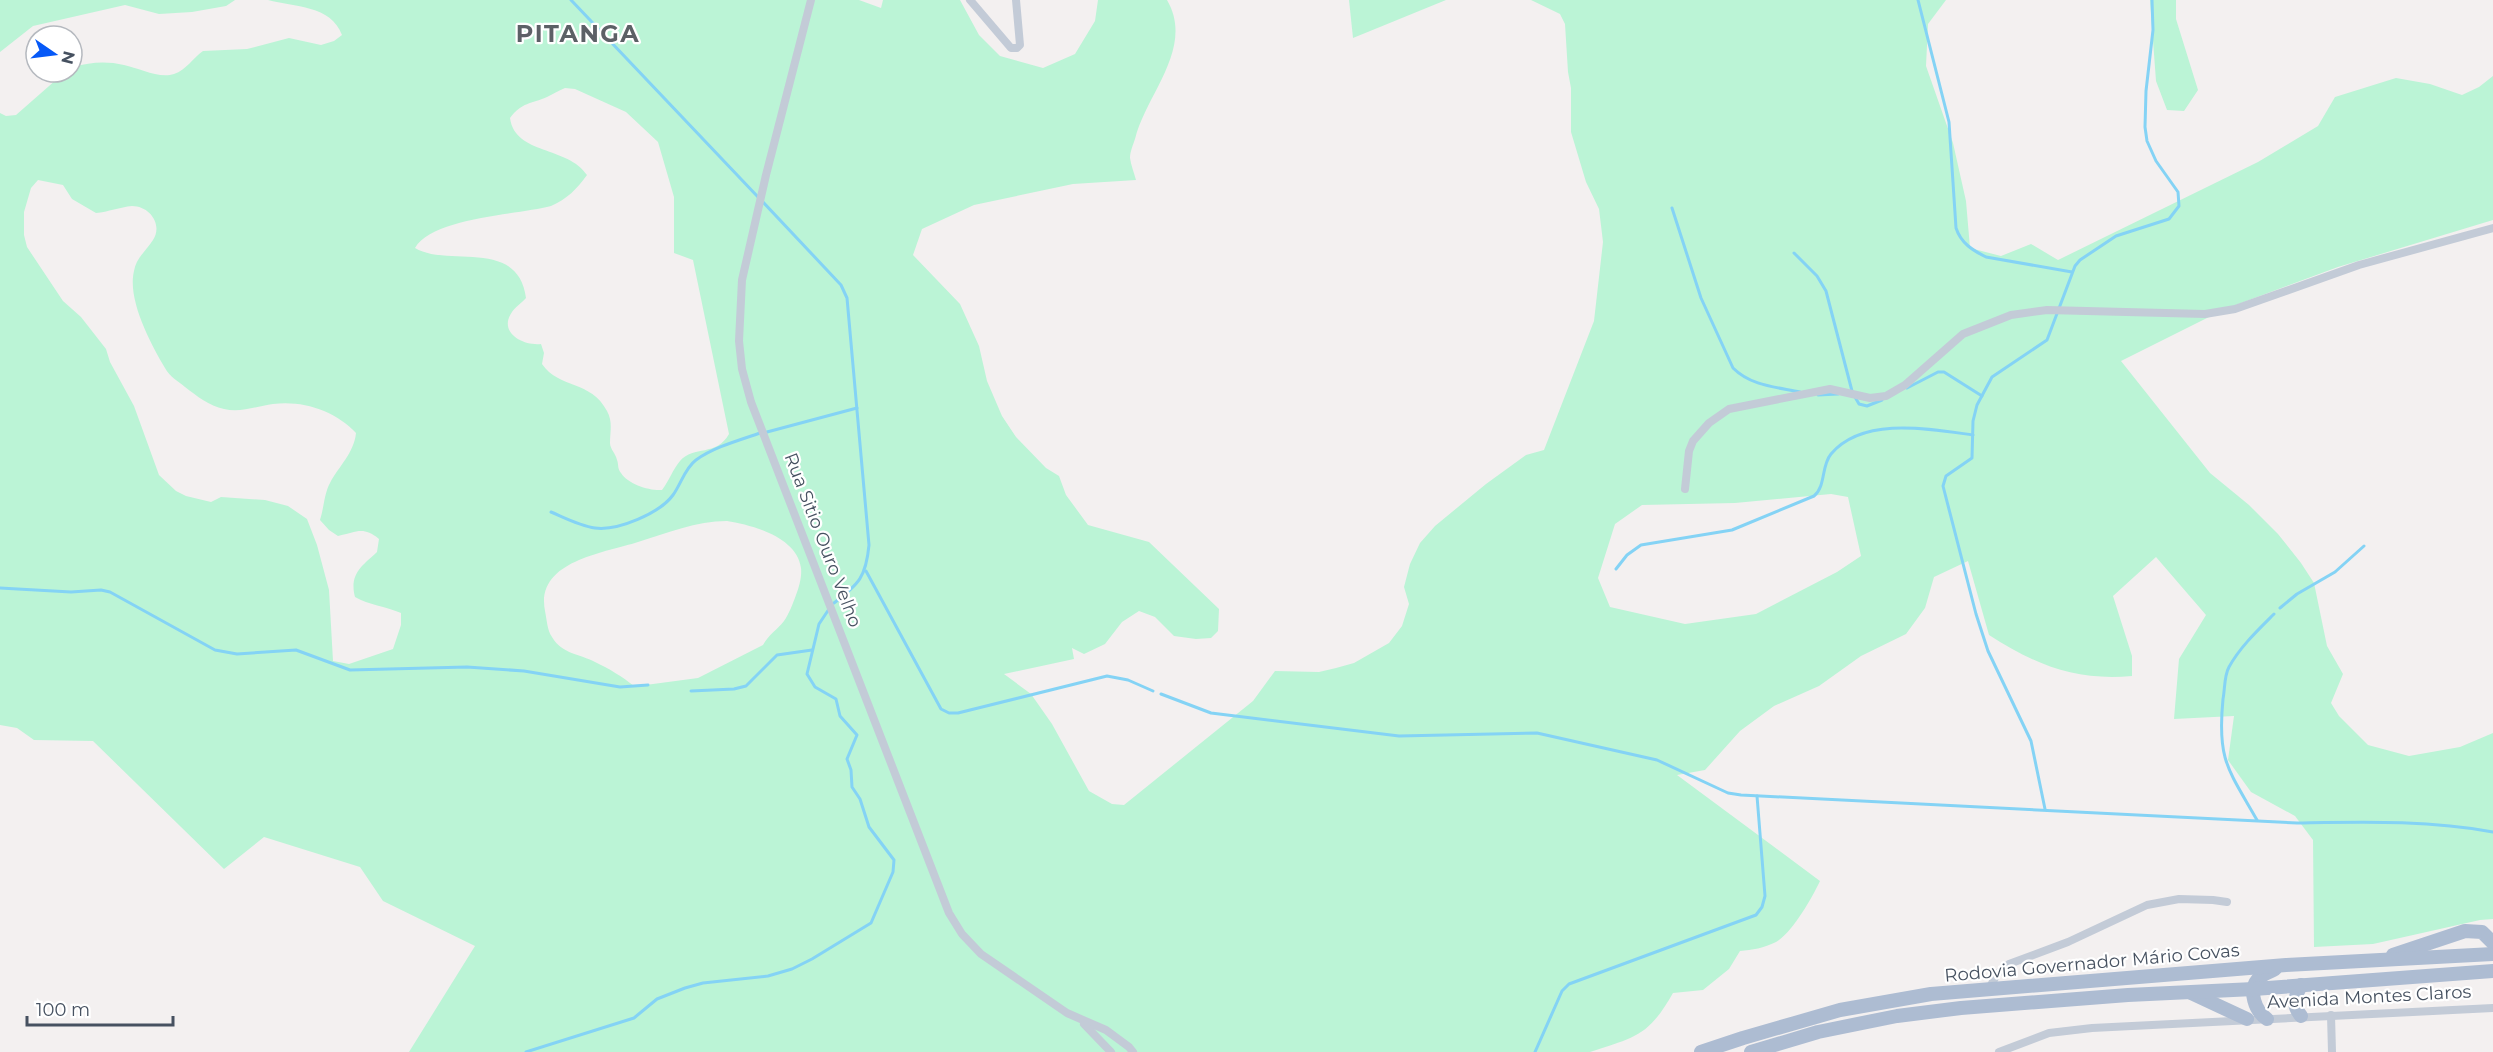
<svg xmlns="http://www.w3.org/2000/svg" width="2493" height="1052" font-family="Montserrat,sans-serif">
<style>
.green{fill:#bbf4d6;fill-rule:evenodd}
.lines{fill:none;stroke-linecap:round;stroke-linejoin:round}
.stream{stroke:#84d3f5;stroke-width:3}
.minor{stroke:#c3cbd7;stroke-width:8}
.primary{stroke:#adbcd2;stroke-width:14}
.labels{text-anchor:middle;dominant-baseline:central;stroke-width:4.5;stroke-linejoin:round;paint-order:stroke}
.street-label{font-size:18px;fill:#465160;stroke:#fff}
.district-label{font-size:24px;font-weight:bold;letter-spacing:1.5px;fill:#5c6066;stroke:#fff}
</style>
<rect width="100%" height="100%" fill="#f3f0f0"/>
<g class="green">
<polygon points="0,0 235,0 226,6 192,12 159,14 125,5 33,26 0,52"/>
<path d="M268,0H859L881,8L883,0H960L979,35L1000,56L1043,68L1075,54L1095,21L1098,0H1167C1195,48 1146,94 1135,139C1133,145 1130,152 1130,158C1131,165 1134,173 1136,180L1073,184L974,205L922,229L913,255L960,304L979,346L987,381L1002,416L1016,437L1046,468L1059,476L1066,495L1088,525L1149,542L1219,609L1218,631L1211,638L1196,639L1174,636L1155,617L1139,611L1122,622L1105,644L1084,654L1072,648L1074,659L1004,674L1031,694L1052,724L1089,791L1112,804L1124,805L1253,701L1275,671L1319,672L1336,668L1354,663L1389,643L1402,626L1409,604L1404,587L1410,564L1420,543L1435,526L1486,484L1526,455L1544,450L1594,321L1603,242L1599,209L1586,182L1571,132V88L1568,72L1565,24L1560,14L1531,0H1946L1928,24L1926,66L1953,143L1966,201L1970,248L2001,256L2031,244L2058,260L2258,162L2318,126L2335,97L2396,78L2430,84L2462,95L2479,87L2493,76V220L2338,267L2225,309L2121,361L2210,473L2249,505L2278,534L2301,563L2314,583L2327,646L2343,674L2331,703L2339,716L2368,745L2409,756L2460,747L2493,733V919L2480,920L2373,944L2314,947L2313,840L2295,816L2251,792L2228,760L2234,716L2174,719L2179,659L2206,615L2156,557L2113,596L2132,656V676C2075,681 2036,665 1989,635L1968,561L1934,577L1925,608L1906,634L1861,656L1819,686L1774,706L1740,731L1705,770L1677,775L1820,881C1812,898 1792,933 1776,942C1764,948 1752,950 1740,951L1729,969L1703,990L1673,993C1648,1037 1635,1037 1590,1052H409L475,946L383,901L360,867L264,837L224,869L93,741L34,740L17,728L0,725V113L6,116L16,115L65,72H72L74,67C90,62 107,61 124,65C139,68 159,79 174,74C186,70 193,58 203,51L247,49L289,38L321,45L334,41L342,35C331,5 294,7 268,0ZM565,88L575,89L626,112L658,142L674,197V253L693,260L729,434C716,457 694,445 680,461C673,469 669,481 662,490C649,491 628,484 621,473C617,468 619,465 617,460C616,454 610,449 610,443C610,431 613,422 607,411C591,380 559,389 542,364L544,353L541,344C522,346 498,332 512,312C515,307 522,303 526,298C518,237 448,268 415,248C433,217 518,215 551,206C567,199 577,189 587,175C568,146 515,155 510,118C522,102 531,104 547,97C553,94 558,91 565,88ZM38,180L63,185L72,199L96,213C108,212 120,207 132,206C150,206 163,225 153,240C146,251 136,258 134,271C127,300 151,344 165,368C170,377 178,381 185,387C197,396 209,406 224,409C241,413 257,406 273,404C303,400 336,411 356,433C354,453 339,466 330,483C324,494 324,508 320,520L329,530L338,536C357,532 363,526 379,539L377,552C362,566 349,574 355,597C369,605 385,606 401,613V625L393,649L349,664L333,661L329,590L317,545L307,519L288,506L265,500L221,497L211,502L186,496L176,491L159,475L134,406L110,362L106,349L81,317L63,301L27,247L24,235V212L31,188ZM1831,494L1848,497L1861,556L1837,572L1756,614L1685,624L1610,607L1598,578L1615,524L1642,505L1735,503ZM727,521C752,525 797,537 801,568C802,577 799,587 796,595C793,603 789,614 784,621C777,630 769,634 763,645L698,678L638,686H634C623,677 608,668 595,662C580,654 562,654 552,637C547,630 547,620 545,611C535,561 604,553 638,542C667,533 696,521 727,521Z"/>
<polygon points="1349,0 1446,0 1353,38"/>
<polygon points="2150,0 2176,0 2176,19 2198,90 2184,111 2167,110 2156,81"/>
</g>
<g class="lines">
<g class="stream">
<polyline points="571,0 758,197"/>
<path d="M1918,0L1949,122L1956,228C1961,243 1972,250 1986,257L2072,272"/>
<path d="M763,202L841,285L847,298L869,545C866,577 859,584 834,603"/>
<path d="M1672,208L1701,298L1733,368C1751,386 1776,387 1800,392"/>
<polyline points="1794,253 1817,276 1826,291 1852,391"/>
<polyline points="1907,388 1938,372 1944,372 1982,396"/>
<polyline points="1818,395 1838,394"/>
<polyline points="1855,397 1859,404 1867,406 1882,400"/>
<polyline points="767,432 857,408"/>
<path d="M551,512C565,518 580,526 595,528C618,531 660,513 673,495C681,484 685,468 696,460C714,447 740,440 760,433"/>
<path d="M1616,569L1627,555L1641,545L1732,530L1814,496C1826,486 1821,466 1831,454C1863,416 1930,429 1973,435"/>
<polyline points="866,571 941,709 949,713 958,713 1107,676 1128,680 1153,691"/>
<polyline points="0,588 71,592 101,590 110,592 215,650 237,654 296,650 350,670 467,667 524,671 620,687 648,685"/>
<polyline points="2280,608 2297,594 2335,572 2364,546"/>
<polyline points="691,691 734,689 746,686 777,655 812,650"/>
<path d="M1161,694L1211,713L1399,736L1537,733L1657,760L1728,793L1741,795L2297,823C2363,822 2428,820 2493,832"/>
<polyline points="2045,809 2031,741 1988,651 1976,614 1943,486 1946,476 1972,458 1973,421 1977,405 1992,377 2047,340 2075,266 2080,260 2116,236 2169,219 2179,206 2178,192 2156,161 2147,141 2145,127 2146,91 2153,30 2152,0"/>
<path d="M2257,820C2228,769 2217,760 2223,699C2225,689 2224,676 2229,667C2240,647 2258,630 2274,614"/>
<polyline points="526,1052 634,1018 657,999 685,988 703,983 768,976 792,969 812,959 871,923 893,872 894,860 869,827 860,799 852,787 851,770 847,759 857,735 840,716 836,699 815,687 807,674 819,624 829,609"/>
<polyline points="1535,1052 1562,991 1569,984 1756,915 1762,907 1765,896 1757,796"/>
</g>
<g class="minor">
<polyline points="811,0 766,175 742,280 739,341 742,369 751,402 949,913 962,934 981,954 1067,1013 1106,1030 1129,1047 1133,1052"/>
<polyline points="970,0 1011,48 1017,48 1020,45 1016,0"/>
<polyline points="1685,489 1689,451 1693,441 1709,423 1729,409 1830,389 1870,398 1886,396 1905,385 1963,334 2011,315 2047,310 2205,314 2235,309 2359,265 2493,228"/>
<polyline points="1989,989 1997,974 2009,964 2068,942 2147,905 2179,899 2213,900 2227,902"/>
<polyline points="2331,1015 2332,1052"/>
<polyline points="1084,1024 1111,1052"/>
<polyline points="1999,1052 2049,1033 2092,1028 2493,1008"/>
</g>
<g class="primary">
<polyline points="2393,955 2465,931 2482,932 2493,943"/>
<path d="M2301,985C2294,999 2292,1004 2301,1016"/>
<polyline points="2191,993 2247,1019"/>
<path d="M2267,1019C2255,1011 2248,991 2258,979C2262,974 2270,972 2275,969"/>
<polyline points="1701,1052 1743,1038 1840,1010 1931,994 2286,965 2493,954"/>
<polyline points="1751,1052 1818,1032 1897,1016 1961,1008 2128,995 2254,989 2493,971"/>
</g>
</g>
<g class="labels">
<g class="street-label">
<text transform="translate(823 540) rotate(69)">Rua Sitio Ouro Velho</text>
<text transform="translate(2092 963) rotate(-5)">Rodovia Governador Mário Covas</text>
<text transform="translate(2369 997) rotate(-3)">Avenida Montes Claros</text>
</g>
<g class="district-label">
<text x="578" y="33">PITANGA</text>
</g>
</g>
<g transform="translate(54 54) rotate(104)"><circle r="28" fill="#ffffff" stroke="#b5b9bf" stroke-width="1.5"/>
<path d="M0-4.5L10 22L0 15L-10 22Z" fill="#0659f7"/>
<text y="-9" font-size="16" font-weight="bold" text-anchor="middle" fill="#465160">N</text>
</g>
<path d="M27 1016v9h146v-9" fill="none" stroke="#465160" stroke-width="3"/>
<text x="36" y="1016" font-size="18" fill="#465160" stroke="#ffffff" stroke-width="4.5" paint-order="stroke">100 m</text>
</svg>
